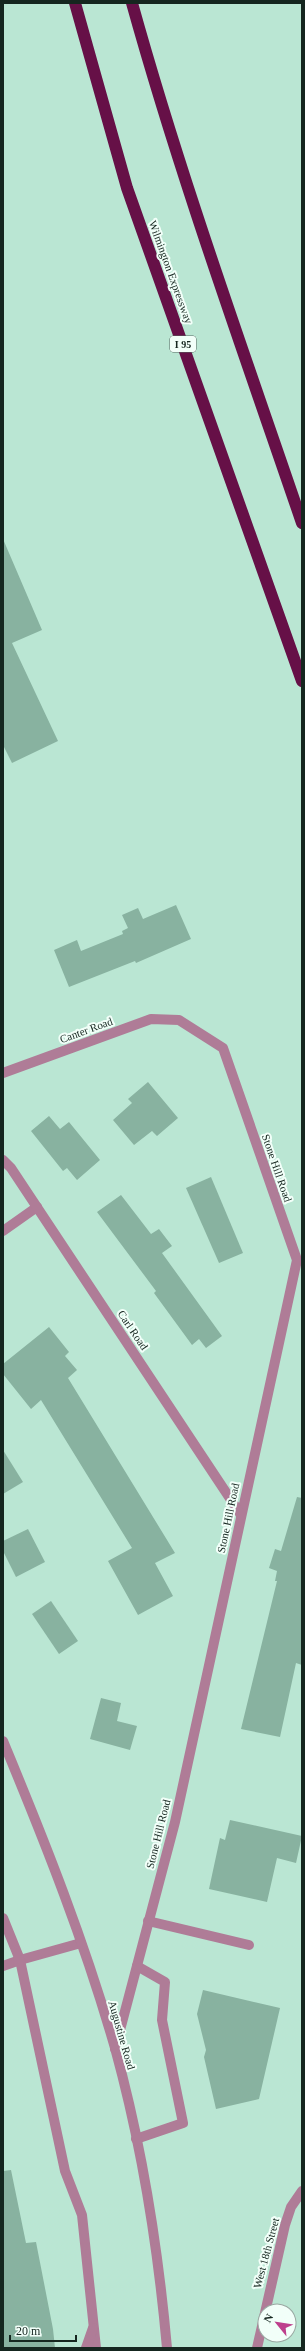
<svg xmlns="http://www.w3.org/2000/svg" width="305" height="2351" font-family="'Times New Roman',serif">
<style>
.building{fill:#88b2a0}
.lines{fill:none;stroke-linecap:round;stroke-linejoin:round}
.service{stroke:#af7c97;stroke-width:10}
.minor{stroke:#af7c97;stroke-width:10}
.tertiary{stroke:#af7c97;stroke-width:10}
.motorway{stroke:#661047;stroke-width:12}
.labels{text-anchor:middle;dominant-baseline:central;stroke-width:4;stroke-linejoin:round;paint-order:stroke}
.shield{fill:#f2fff9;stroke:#576760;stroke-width:1}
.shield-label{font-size:10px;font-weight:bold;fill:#15261f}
.street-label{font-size:11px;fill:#15261f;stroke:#f2fff9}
</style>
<rect width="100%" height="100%" fill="#bae6d3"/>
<g class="building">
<polygon points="3,539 42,630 12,643 58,741 12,763 3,745"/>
<polygon points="176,905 191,939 136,963 135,961 69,987 54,950 77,940 81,951 123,934 122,931 128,928 122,915 138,908 143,919"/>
<polygon points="148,1082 178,1118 157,1136 152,1131 134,1145 113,1120 132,1103 128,1099"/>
<polygon points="49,1116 60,1129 69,1122 100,1160 77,1180 67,1168 63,1171 31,1131"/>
<polygon points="211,1177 243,1253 219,1263 186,1188"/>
<polygon points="121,1195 151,1234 159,1229 172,1246 162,1253 222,1336 206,1348 199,1339 192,1345 154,1293 156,1291 97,1212"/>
<polygon points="49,1327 69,1352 65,1356 77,1370 68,1378 175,1553 155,1563 173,1596 138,1615 108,1561 132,1548 41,1400 31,1409 3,1374 3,1364"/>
<polygon points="3,1450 23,1482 3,1494"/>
<polygon points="297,1497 302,1498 302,1665 296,1663 280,1737 241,1729 277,1581 275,1581 277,1571 269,1568 275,1549 281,1551"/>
<polygon points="28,1529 45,1562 16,1577 3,1551 3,1541"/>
<polygon points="51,1601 78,1641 59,1654 32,1614"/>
<polygon points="101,1698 121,1703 117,1721 137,1726 130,1750 90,1739"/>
<polygon points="230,1820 302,1836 296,1863 277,1858 267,1902 209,1889 220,1838 225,1840"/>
<polygon points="203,1990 280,2008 259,2099 216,2109 204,2057 206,2050 197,2014"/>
<polygon points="11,2170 26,2243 36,2242 53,2329 55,2348 3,2348 3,2171"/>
</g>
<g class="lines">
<g class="service">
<polyline points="3,1231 37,1207"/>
<polyline points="3,1918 20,1960 81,1943"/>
<polyline points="148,1921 249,1945"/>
<polyline points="3,1966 20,1960 65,2171 82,2215 96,2348"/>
<polyline points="136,2139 183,2123 162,2020 165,1982 137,1966"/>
<polyline points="86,2348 93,2328"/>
</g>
<g class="minor">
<polyline points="3,1073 151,1019 179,1020 223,1048 297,1260 175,1822 115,2049"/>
<polyline points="3,1160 11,1168 241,1515"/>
</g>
<g class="tertiary">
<path d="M3,1741C45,1842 85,1943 115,2048C142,2146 158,2247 167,2348"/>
<polyline points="257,2348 285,2225 291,2207 302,2191"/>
</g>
<g class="motorway">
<polyline points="75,3 127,188 302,681"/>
<path d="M132,3C181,179 243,350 302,523"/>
</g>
</g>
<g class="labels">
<rect class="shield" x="170" y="336" width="26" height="16" rx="3"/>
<g class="shield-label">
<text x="183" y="344">I 95</text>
</g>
<g class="street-label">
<text transform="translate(171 272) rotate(70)">Wilmington Expressway</text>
<text transform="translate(86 1030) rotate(-20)">Canter Road</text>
<text transform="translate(277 1168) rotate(71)">Stone Hill Road</text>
<text transform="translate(133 1330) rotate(56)">Carl Road</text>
<text transform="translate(228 1518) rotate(-78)">Stone Hill Road</text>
<text transform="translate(158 1834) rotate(-76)">Stone Hill Road</text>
<text transform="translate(122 2035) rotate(74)">Augustine Road</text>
<text transform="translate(266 2253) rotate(-75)">West 18th Street</text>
</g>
</g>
<rect width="305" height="2351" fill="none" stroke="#15261f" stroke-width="8"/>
<g transform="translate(277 2323) rotate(300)"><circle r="19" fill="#f2fff9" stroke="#9aa8a2"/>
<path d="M0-3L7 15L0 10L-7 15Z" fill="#be408d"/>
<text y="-6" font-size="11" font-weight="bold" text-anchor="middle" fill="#15261f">N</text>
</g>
<path d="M10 2335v6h66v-6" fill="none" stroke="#15261f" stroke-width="2"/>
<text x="16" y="2335" font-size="12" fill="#15261f" stroke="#f2fff9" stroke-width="3" paint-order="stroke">20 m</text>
</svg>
